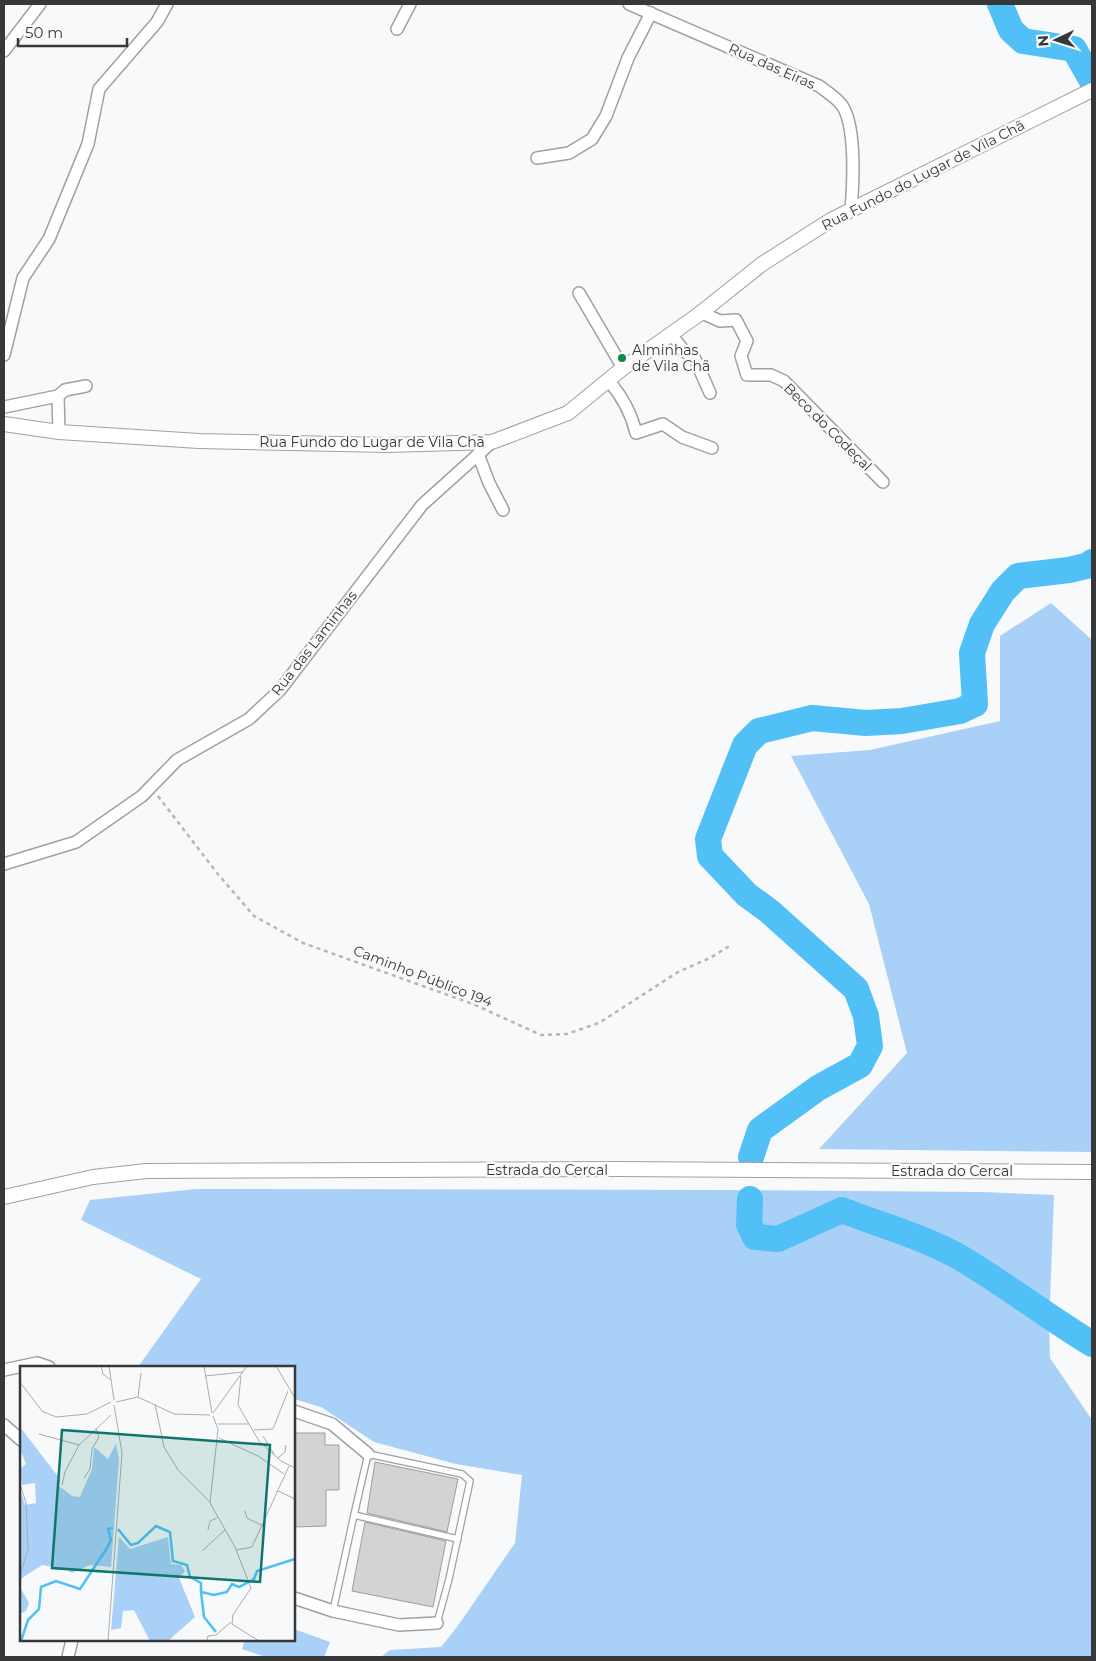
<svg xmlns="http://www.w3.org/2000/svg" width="1096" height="1661" font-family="Montserrat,sans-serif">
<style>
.green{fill:#a9d0f7}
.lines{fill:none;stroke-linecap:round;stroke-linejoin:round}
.river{stroke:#50c0f6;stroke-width:26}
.building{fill:#d4d2d3;stroke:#9e9d9e}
.service-casing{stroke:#9fa1a3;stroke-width:8}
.minor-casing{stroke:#9fa1a3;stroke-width:14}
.tertiary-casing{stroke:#9fa1a3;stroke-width:16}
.path{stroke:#b4b6b7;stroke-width:2.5;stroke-dasharray:4 4;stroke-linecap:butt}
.service{stroke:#fff;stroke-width:5.5}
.minor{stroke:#fff;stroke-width:11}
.tertiary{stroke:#fff;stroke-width:14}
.poi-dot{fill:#108a44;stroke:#f7f9fa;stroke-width:2}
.labels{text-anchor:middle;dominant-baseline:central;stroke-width:4.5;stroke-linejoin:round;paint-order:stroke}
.street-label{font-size:14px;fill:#373839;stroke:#f7f9fa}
.poi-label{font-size:14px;fill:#373839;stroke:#f7f9fa;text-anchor:start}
.inset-river{fill:none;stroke:#50c0f6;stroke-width:2.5}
.inset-road{fill:none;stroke:#aaacad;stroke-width:1}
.view{fill:#0f766e;fill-opacity:0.15;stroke:#0f766e;stroke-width:2.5}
.inset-edge{fill:none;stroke:#373839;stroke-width:2.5}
</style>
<rect width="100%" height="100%" fill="#f7f9fa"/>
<g class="green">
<polygon points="1051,603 1092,640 1092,1152 819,1149 907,1053 869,904 791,756 870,750 1000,721 1000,636"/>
<polygon points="196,1189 722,1190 982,1192 1054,1195 1049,1326 1050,1358 1092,1420 1092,1657 381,1657 390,1650 441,1647 457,1627 515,1543 522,1475 456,1464 374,1442 321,1407 294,1399 294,1367 138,1367 201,1279 81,1220 90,1200"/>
<polygon points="294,1629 330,1642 324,1657 266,1657 242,1649 245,1640 294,1640"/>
</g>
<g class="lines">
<g class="river">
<polyline points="1000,4 1011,30 1023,41 1074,49 1092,81"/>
<polyline points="751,1157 760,1130 818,1088 860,1065 870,1046 866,1016 856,989 769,911 747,895 710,856 708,839 745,745 759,731 812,718 866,723 902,721 960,711 975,704 972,653 982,624 1003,591 1018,576 1069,570 1090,565 1092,562"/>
<path d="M750,1199L749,1224L755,1237L778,1239L842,1210C882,1226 924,1237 961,1258C1006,1285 1048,1317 1092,1344"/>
</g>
</g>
<g class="building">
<polygon points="294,1433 325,1433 325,1445 339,1445 339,1490 326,1490 326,1526 294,1527"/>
<polygon points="375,1462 458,1479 447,1532 367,1513"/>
<polygon points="365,1522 446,1541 433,1607 352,1591"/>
</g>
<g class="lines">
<defs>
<g id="service">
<polyline points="354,1515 368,1454 462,1474 470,1481 449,1579 437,1623"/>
<polyline points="333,1611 354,1515 458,1539"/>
</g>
<g id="minor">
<path d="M629,4L819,86C826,91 835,97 840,103C857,121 853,186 851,209"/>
<polyline points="397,29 410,4"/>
<polyline points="4,51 40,4"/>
<polyline points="537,158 569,153 592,139 606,116 628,58 651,13"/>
<polyline points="579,293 623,368"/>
<polyline points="702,313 720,321 736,320 747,341 741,356 747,375 771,375 784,381 883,482"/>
<polyline points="671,334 684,351 695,359 710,393"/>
<polyline points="4,355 23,278 49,239 88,144 99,89 157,22 167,4"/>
<path d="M608,380C622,396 631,412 636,433L663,424L682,437L712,448"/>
<polyline points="58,396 65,390 86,386"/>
<polyline points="4,407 58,396 59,432"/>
<polyline points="478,454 489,483 503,510"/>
<polyline points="4,864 76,842 142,796 177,760 249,719 280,690 422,505 492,442"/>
<polyline points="4,1370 37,1363 49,1367"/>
<polyline points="294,1411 332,1424 368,1454"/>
<polyline points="4,1425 21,1440"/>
<polyline points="294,1598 333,1611 399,1625 437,1623"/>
<polyline points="68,1657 72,1640"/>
</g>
<g id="tertiary">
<polyline points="4,424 59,432 199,441 388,445 492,442 568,413 623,368 698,315 762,264 831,220 1092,90"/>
<polyline points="4,1197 93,1177 146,1171 617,1169 1092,1172"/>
</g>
</defs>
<use href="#service" class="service-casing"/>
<use href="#minor" class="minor-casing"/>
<use href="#tertiary" class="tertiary-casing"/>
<polyline class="path" points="158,796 217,873 254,916 303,943 473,1004 541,1035 567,1034 599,1023 678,972 710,958 731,945"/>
<use href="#service" class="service"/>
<use href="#minor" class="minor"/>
<use href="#tertiary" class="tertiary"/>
</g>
<circle class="poi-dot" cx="622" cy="358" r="5"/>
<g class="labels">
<g class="street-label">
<text transform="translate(772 66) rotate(24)">Rua das Eiras</text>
<text transform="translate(923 175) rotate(-27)">Rua Fundo do Lugar de Vila Chã</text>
<text transform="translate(828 427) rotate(45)">Beco do Codeçal</text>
<text x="372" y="442">Rua Fundo do Lugar de Vila Chã</text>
<text transform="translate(314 643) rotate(-52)">Rua das Laminhas</text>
<text transform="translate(423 976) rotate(21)">Caminho Público 194</text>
<text x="547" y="1170">Estrada do Cercal</text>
<text x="952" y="1171">Estrada do Cercal</text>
</g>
<g class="poi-label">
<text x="632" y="350">Alminhas<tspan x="632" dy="16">de Vila Chã</tspan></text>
</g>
</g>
<g transform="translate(20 1366)">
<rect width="275" height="275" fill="#f7f9fa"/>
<path d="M0,61L40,113L39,120L52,130L60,131L72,103L74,81L88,93L96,78L99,93L91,201L70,199L52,207L44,203L22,199L2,212L0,221L9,237L6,245L0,248V123L5,139L16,137L15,117L2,119L0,103L6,98L0,83ZM99,171L110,183L148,171L151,198L161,199L165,205L159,212L175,251L149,274L130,275L114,244L103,245L101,262L91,264Z" fill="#a9d0f7"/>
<path class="inset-river" d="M98,163L111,179L118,177L136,160L150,166L153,195L167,199L170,211L181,217V226L194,229L207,226L212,218L219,221L234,213L237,205L275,193M181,226L184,251L196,266M1,275L8,254L19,243L21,221L36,215L60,223L87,182L91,174L88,163L93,162"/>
<path class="inset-road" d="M81,0L83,8L91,14M89,0L94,34M184,0L192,47M256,0L275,32M185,10L223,6M221,10L218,39L229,58M0,16L22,45L36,51L67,48L91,36M118,31L121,7M96,36L118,31L154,48L190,49M135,38L144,81L158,104L190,136M193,47L227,0M193,50L198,63L190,137L215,181L231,222L213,249L212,258L239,275M198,58H229L239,75L261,95L275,102M234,64L253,63L268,25M19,68L59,79L91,49M243,70L254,88M199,72L238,90L264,108M258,92L265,86L266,79M64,112L70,103L72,83L79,71L76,62M0,118L6,137L8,184L0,209M42,119L45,106L59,79M258,125L275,133M225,145L227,152L243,160M188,164L190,155L197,152M217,184L232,181L269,100M182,185L205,164M88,275L102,87L94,39M187,275L188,270L196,269L211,256"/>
<path class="view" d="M42,64L250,79L240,216L32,202Z"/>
<rect width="275" height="275" class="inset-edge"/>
</g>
<rect width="1096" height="1661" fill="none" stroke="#373839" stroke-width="10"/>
<g transform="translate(1056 40) rotate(266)" stroke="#f7f9fa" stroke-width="4" paint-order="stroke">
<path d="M0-4L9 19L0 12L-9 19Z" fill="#373839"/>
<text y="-8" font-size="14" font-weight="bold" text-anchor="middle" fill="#373839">N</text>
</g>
<path d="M18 38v8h109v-8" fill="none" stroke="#373839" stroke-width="2.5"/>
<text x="25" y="38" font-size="15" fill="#373839" stroke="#f7f9fa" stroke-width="4" paint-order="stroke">50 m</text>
</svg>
